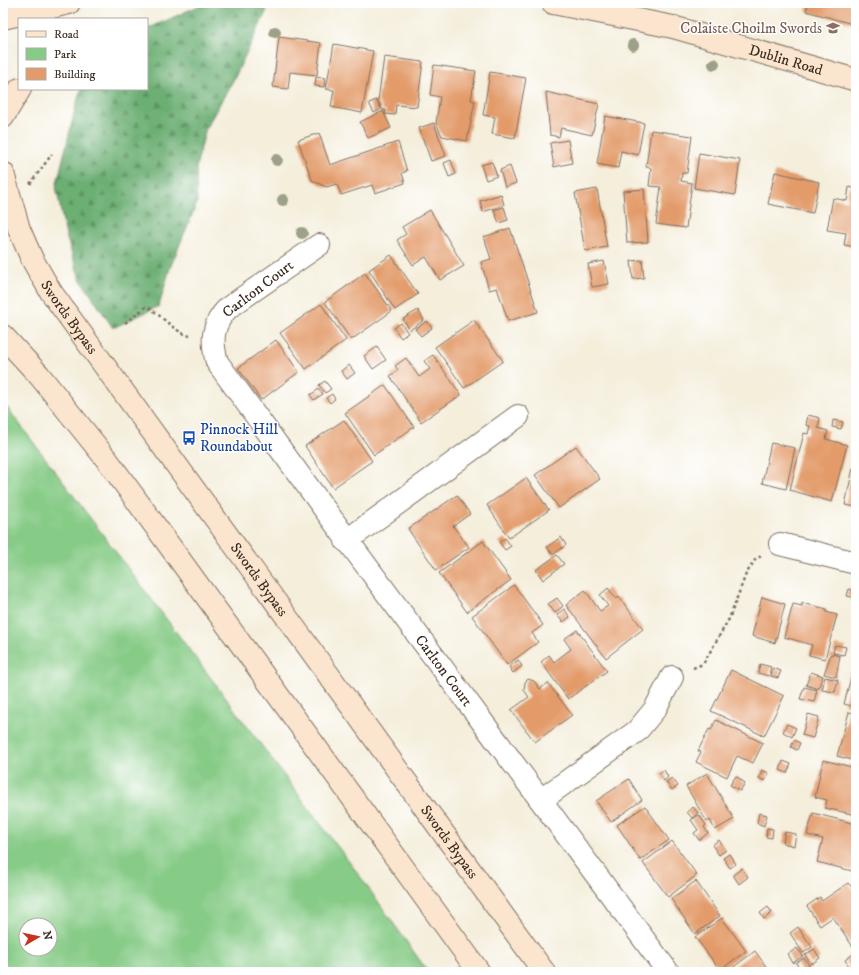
<svg xmlns="http://www.w3.org/2000/svg" width="859" height="975" font-family="'IM FELL DW Pica',serif">
<style>
.green{fill:#86cb86;stroke:#607a52;fill-rule:evenodd}
.forest{fill:url(#forest-firs);stroke:#546c48}
.building{fill:#e39b6b}
.lines{fill:none;stroke-linecap:round;stroke-linejoin:round}
.minor-casing{stroke:#7c6f60;stroke-width:24}
.secondary-casing{stroke:#7c6f60;stroke-width:24}
.path{stroke:#7c6f60;stroke-width:2.5;stroke-dasharray:3 3;stroke-linecap:butt}
.minor{stroke:#fff;stroke-width:22}
.secondary{stroke:#fbe5cf;stroke-width:22}
.tree{fill:#9da187}
.labels{text-anchor:middle;dominant-baseline:central;stroke-width:3;stroke-linejoin:round;paint-order:stroke}
.education-label{font-size:15px;fill:#785e54;stroke:#fff;text-anchor:end}
.street-label{font-size:15px;fill:#3b2a1e;stroke:#fff}
.transit-label{font-size:15px;fill:#164399;stroke:#fff;text-anchor:start}
</style>
<defs>
<pattern id="forest-firs" width="22" height="20" patternUnits="userSpaceOnUse"><rect width="22" height="20" fill="#6caf73"/><path d="M5 1l3.5 6h-7zM16 11l3.5 6h-7z" fill="#5a8f5e"/></pattern>
</defs>
<rect width="100%" height="100%" fill="#fff"/>
<filter id="ink" filterUnits="userSpaceOnUse"><feTurbulence type="fractalNoise" baseFrequency=".025" numOctaves="2"/><feDisplacementMap in="SourceGraphic" scale="8" xChannelSelector="R" yChannelSelector="G"/><feConvolveMatrix kernelMatrix="1 2 1 2 8 2 1 2 1" color-interpolation-filters="sRGB"/></filter>
<filter id="wash" filterUnits="userSpaceOnUse"><feTurbulence type="fractalNoise" baseFrequency=".012" numOctaves="4" result="noise"/><feDisplacementMap in="SourceGraphic" scale="16" xChannelSelector="R" yChannelSelector="G"/><feGaussianBlur stdDeviation="0.9" result="paint"/><feColorMatrix in="noise" values="0 0 0 0 0 0 0 0 0 0 0 0 0 0 0 0 0 1.4 0 .05"/><feComposite in="paint" operator="in"/></filter>
<g filter="url(#wash)">
<rect width="100%" height="100%" fill="#f4eedb"/>
<path class="green" d="M3,402L359,875L428,972H3ZM26,925H50V949H26Z"/>
<polygon class="forest" points="205,3 228,3 267,10 235,77 206,128 196,167 197,203 170,268 159,306 113,328 80,279 66,236 56,187 79,94 82,89 147,89 147,29"/>
<g id="blocks">
<g class="building">
<polygon points="809,3 856,3 856,25 806,11"/>
<polygon points="279,37 321,43 317,75 290,72 288,89 273,87"/>
<polygon points="334,44 373,51 362,113 331,107 334,90 326,89"/>
<polygon points="384,57 423,62 417,107 396,105 395,115 385,114 386,110 383,110 378,101"/>
<polygon points="434,65 476,71 471,100 475,101 467,141 442,136 436,123 440,97 430,95"/>
<polygon points="490,72 526,78 515,138 492,134 495,117 483,115"/>
<polygon points="316,77 325,78 324,87 315,86"/>
<polygon points="546,92 599,104 592,135 561,128 559,137 550,135"/>
<polygon points="376,100 381,109 374,113 369,103"/>
<polygon points="383,111 391,128 368,138 360,122"/>
<polygon points="605,116 644,123 638,155 621,151 618,168 597,164"/>
<polygon points="434,123 446,156 431,161 419,128"/>
<polygon points="651,130 692,136 687,173 682,173 681,181 692,183 686,228 656,224 661,187 649,186 651,168 646,167"/>
<polygon points="319,133 330,165 398,142 407,171 402,173 405,183 375,193 372,185 341,195 337,184 326,187 312,180 298,140"/>
<polygon points="568,140 572,163 554,167 550,143"/>
<polygon points="699,153 740,160 735,195 694,188"/>
<polygon points="451,160 456,174 449,177 444,163"/>
<polygon points="492,162 497,176 486,180 481,165"/>
<polygon points="510,166 516,183 505,187 500,170"/>
<polygon points="775,172 819,182 813,213 768,204"/>
<polygon points="849,187 856,189 856,247 844,245 846,233 827,230 833,198 847,201"/>
<polygon points="597,189 607,247 585,251 575,193"/>
<polygon points="644,189 648,242 627,243 623,191"/>
<polygon points="501,194 504,205 483,212 480,201"/>
<polygon points="504,207 508,220 499,223 494,210"/>
<polygon points="430,210 464,266 440,280 426,257 413,265 397,240 406,234 402,227"/>
<polygon points="510,228 538,312 508,321 497,288 489,290 481,262 491,259 484,237"/>
<polygon points="391,255 418,294 395,310 369,270"/>
<polygon points="642,260 644,278 633,279 631,261"/>
<polygon points="604,261 609,284 592,287 588,264"/>
<polygon points="365,273 392,311 351,340 325,302"/>
<polygon points="321,304 346,340 306,369 280,333"/>
<polygon points="418,310 424,320 410,330 403,319"/>
<polygon points="474,320 503,361 464,388 435,347"/>
<polygon points="427,321 432,328 421,336 415,329"/>
<polygon points="401,323 408,333 401,338 394,328"/>
<polygon points="276,340 299,372 261,400 238,368"/>
<polygon points="377,347 386,360 373,369 364,356"/>
<polygon points="433,355 461,395 421,422 390,376 398,370 395,366 406,358 419,377 430,369 424,361"/>
<polygon points="349,365 355,373 347,379 341,371"/>
<polygon points="325,381 331,389 325,393 319,385"/>
<polygon points="385,385 414,427 374,455 345,413"/>
<polygon points="319,389 323,394 314,400 310,395"/>
<polygon points="332,394 335,399 330,403 326,398"/>
<polygon points="808,415 820,418 818,428 828,431 826,439 847,445 832,502 790,490 804,433 808,434 810,426 806,425"/>
<polygon points="344,420 372,461 333,488 305,446"/>
<polygon points="833,420 843,422 841,429 832,427"/>
<polygon points="771,443 795,448 786,489 762,483"/>
<polygon points="576,446 600,479 559,508 535,475"/>
<polygon points="853,468 856,469 856,507 845,505"/>
<polygon points="526,478 549,510 509,538 487,505"/>
<polygon points="457,495 470,514 453,526 469,547 436,570 408,529"/>
<polygon points="561,537 566,545 553,555 547,547"/>
<polygon points="505,538 511,546 505,550 499,542"/>
<polygon points="483,541 511,580 467,612 439,573"/>
<polygon points="557,555 564,564 543,580 536,570"/>
<polygon points="514,585 543,625 532,633 538,642 507,665 472,616"/>
<polygon points="608,588 616,599 619,597 643,629 606,658 566,605 585,590 600,611 608,606 600,595"/>
<polygon points="849,589 856,591 856,598 847,596"/>
<polygon points="762,597 785,604 775,643 752,636"/>
<polygon points="557,598 563,606 555,613 548,604"/>
<polygon points="802,603 827,609 826,612 837,615 825,659 809,655 812,645 784,637 793,604 802,606"/>
<polygon points="564,609 570,617 563,622 557,615"/>
<polygon points="577,630 607,671 568,699 541,662 549,655 554,662 571,649 564,639"/>
<polygon points="835,645 846,647 844,655 833,653"/>
<polygon points="831,654 840,656 836,677 824,674"/>
<polygon points="518,660 522,666 513,673 509,667"/>
<polygon points="855,662 856,663 856,707 844,704"/>
<polygon points="760,664 771,667 769,676 758,673"/>
<polygon points="773,668 781,671 778,678 771,676"/>
<polygon points="731,670 784,696 764,736 711,711"/>
<polygon points="811,672 823,676 818,689 806,685"/>
<polygon points="825,677 838,680 835,692 822,690"/>
<polygon points="528,679 534,681 540,689 548,683 572,715 535,742 511,710 529,697 524,690 525,682"/>
<polygon points="804,687 817,690 814,702 800,699"/>
<polygon points="849,712 856,714 856,761 837,756"/>
<polygon points="808,714 819,717 813,738 802,735"/>
<polygon points="716,720 763,743 753,763 737,756 727,777 696,762 701,752 698,751 709,729 711,730"/>
<polygon points="787,724 796,728 792,737 783,732"/>
<polygon points="794,740 800,743 797,750 791,747"/>
<polygon points="823,760 856,768 856,815 825,808 827,800 815,797"/>
<polygon points="783,761 791,764 787,773 780,770"/>
<polygon points="664,770 668,777 664,781 659,773"/>
<polygon points="762,770 769,773 765,781 759,778"/>
<polygon points="707,773 734,819 715,830 710,820 707,822 686,786"/>
<polygon points="736,776 745,783 740,791 730,785"/>
<polygon points="672,778 678,786 672,790 666,782"/>
<polygon points="629,779 642,800 611,822 596,801"/>
<polygon points="645,806 669,840 640,860 617,825"/>
<polygon points="693,807 698,813 692,818 687,812"/>
<polygon points="759,813 767,815 764,826 757,823"/>
<polygon points="813,813 856,824 856,854 852,871 817,862 823,839 807,835"/>
<polygon points="699,815 706,825 704,827 708,833 699,840 694,833 698,830 691,820"/>
<polygon points="767,828 773,829 772,838 766,837"/>
<polygon points="785,832 796,834 794,846 783,843"/>
<polygon points="719,840 726,850 719,855 712,845"/>
<polygon points="672,841 697,875 668,897 643,863"/>
<polygon points="729,854 736,864 730,868 723,858"/>
<polygon points="742,868 748,877 739,884 733,875"/>
<polygon points="696,881 720,916 695,934 671,899"/>
<polygon points="848,883 856,892 856,945 853,947 833,917 820,926 807,906 820,897 822,901"/>
<polygon points="768,907 772,913 764,919 760,913"/>
<polygon points="722,918 746,951 720,970 695,937"/>
<polygon points="798,927 812,947 803,953 790,933"/>
<polygon points="797,948 803,956 793,963 788,954"/>
<polygon points="814,949 820,958 811,964 805,955"/>
<polygon points="755,951 770,972 727,972"/>
<polygon points="856,952 856,972 853,972 845,960"/>
<polygon points="804,958 811,968 802,972 796,963"/>
</g>
</g>
</g>
<g filter="url(#ink)">
<use href="#blocks" fill-opacity="0" stroke="#7c6f60" stroke-width="1"/>
<g class="lines">
<defs>
<g id="minor">
<path id="s1" d="M319,245L228,308C212,324 211,341 217,362C365,567 518,768 668,972"/>
<polyline points="346,541 518,416"/>
<polyline points="780,544 856,563"/>
<polyline points="541,800 637,731 655,709 672,677"/>
</g>
<g id="secondary">
<path id="s2" d="M553,3L673,27L856,80"/>
<polyline points="3,18 69,3"/>
<polyline points="3,117 20,89"/>
<path id="s3" d="M3,173L19,229L32,259L51,292L544,972"/>
<polyline points="3,336 39,375 108,461 479,972"/>
</g>
</defs>
<use href="#minor" class="minor-casing"/>
<use href="#secondary" class="secondary-casing"/>
<g class="path">
<polyline points="30,184 52,154"/>
<path d="M125,323L147,306C162,316 173,331 190,336"/>
<polyline points="693,668 703,664 729,619 746,574 755,560 761,556"/>
</g>
<use href="#minor" class="minor"/>
<use href="#secondary" class="secondary"/>
</g>
<g class="tree">
<circle cx="275" cy="32" r="6"/>
<circle cx="633" cy="45" r="6"/>
<circle cx="714" cy="64" r="6"/>
<circle cx="277" cy="160" r="6"/>
<circle cx="283" cy="200" r="6"/>
<circle cx="302" cy="233" r="6"/>
</g>
</g>
<defs>
<symbol id="school-bare" viewBox="-9 -9 18 18"><path d="M0-5L7-2L0 1L-7-2ZM-4 1L0 2.5L4 1V4Q0 6-4 4Z" fill="#8d6e63" stroke="#fff" stroke-width="2.5" paint-order="stroke"/></symbol>
<symbol id="bus-bare" viewBox="-9 -9 18 18"><path d="M-5-6H5V4H4V6H2V4H-2V6H-4V4H-5ZM-3.5-4V0h7V-4ZM-3.5 1.2v1.5H-2V1.2ZM2 1.2v1.5H3.5V1.2Z" fill="#1a4fb4" stroke="#fff" stroke-width="2.5" paint-order="stroke"/></symbol>
</defs>
<g fill-rule="evenodd">
<use href="#school-bare" x="823" y="18" width="20" height="20"/>
<use href="#bus-bare" x="179" y="428" width="20" height="20"/>
</g>
<g class="labels">
<g class="education-label">
<text x="822" y="28">Colaiste Choilm Swords</text>
</g>
<g class="street-label">
<text stroke="none"><textPath href="#s2" startOffset="240">Dublin Road</textPath></text>
<text transform="translate(258 289) rotate(-37)">Carlton Court</text>
<text stroke="none"><textPath href="#s3" startOffset="160">Swords Bypass</textPath></text>
<text stroke="none"><textPath href="#s3" startOffset="484">Swords Bypass</textPath></text>
<text stroke="none"><textPath href="#s1" startOffset="552">Carlton Court</textPath></text>
<text stroke="none"><textPath href="#s3" startOffset="808">Swords Bypass</textPath></text>
</g>
<g class="transit-label">
<text x="200" y="429">Pinnock Hill<tspan x="200" dy="17">Roundabout</tspan></text>
</g>
</g>
<rect width="859" height="975" fill="none" stroke="#fff" stroke-width="16"/>
<rect x="18" y="18" width="130" height="72" fill="#ffffff" stroke="#b1aaa5"/>
<rect x="26" y="31" width="20" height="6" fill="#fbe5cf" stroke="#b1aaa5"/>
<text x="54" y="38" font-size="12" fill="#3b2a1e">Road</text>
<rect x="26" y="48" width="20" height="12" fill="#86cb86" stroke="#b1aaa5"/>
<text x="54" y="58" font-size="12" fill="#3b2a1e">Park</text>
<rect x="26" y="68" width="20" height="12" fill="#e39b6b" stroke="#b1aaa5"/>
<text x="54" y="78" font-size="12" fill="#3b2a1e">Building</text>
<g transform="translate(38 937) rotate(81)"><circle r="19" fill="#ffffff" stroke="#b1aaa5"/>
<path d="M0-3L7 15L0 10L-7 15Z" fill="#c8321e"/>
<text y="-6" font-size="11" font-weight="bold" text-anchor="middle" fill="#3b2a1e">N</text>
</g>
</svg>
